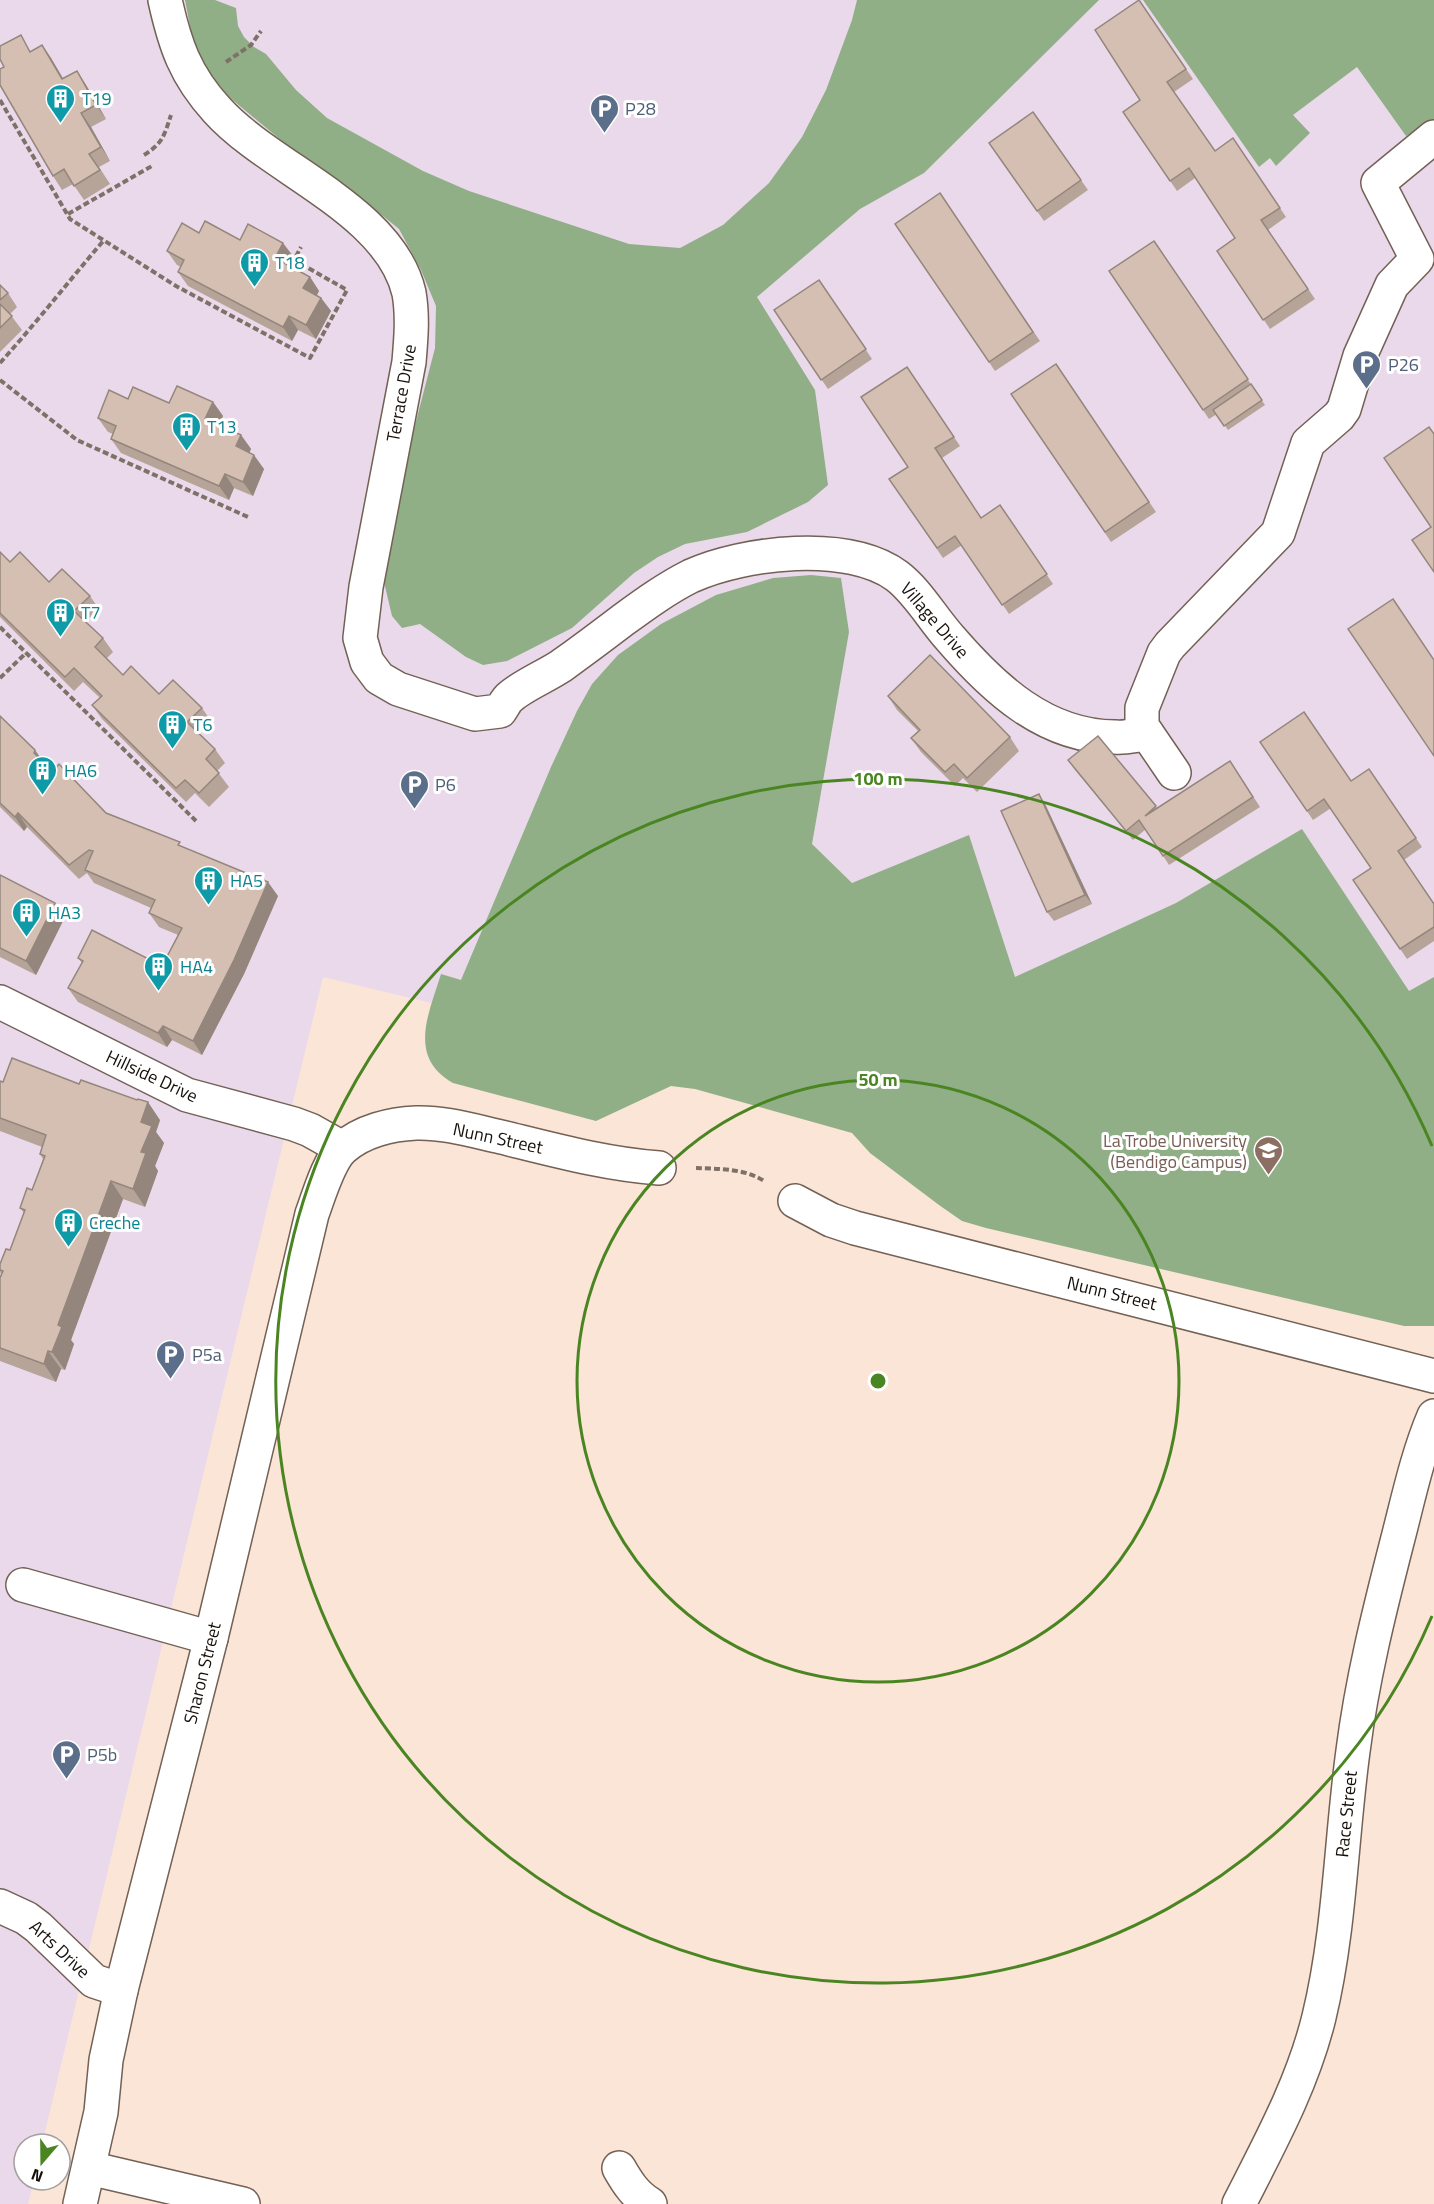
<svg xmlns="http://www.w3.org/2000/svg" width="1434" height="2204" font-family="'Titillium Web',sans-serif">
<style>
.education{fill:#ead9eb}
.forest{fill:#90af86}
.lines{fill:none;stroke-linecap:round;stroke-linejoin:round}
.minor-casing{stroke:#736155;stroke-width:36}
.path{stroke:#7e7168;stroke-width:4;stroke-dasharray:6 3;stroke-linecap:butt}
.minor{stroke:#fff;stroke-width:33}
.wall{fill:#b6a499}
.shaded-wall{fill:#94867d}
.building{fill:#d4bfb2;stroke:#94867d;stroke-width:1.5}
.ring{fill:none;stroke:#4a8522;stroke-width:3}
.labels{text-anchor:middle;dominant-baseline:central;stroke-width:6;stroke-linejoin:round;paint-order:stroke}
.culture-label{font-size:18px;fill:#0d838f;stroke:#fff;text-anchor:start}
.service-label{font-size:18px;fill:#4e5e75;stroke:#fff;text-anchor:start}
.street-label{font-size:18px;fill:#16100b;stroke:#fff}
.education-label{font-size:18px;fill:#785e54;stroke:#fff;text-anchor:end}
.centre{fill:#4a8522;stroke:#fff;stroke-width:3}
.ring-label{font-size:18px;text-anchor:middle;font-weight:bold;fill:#4a8522;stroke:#fff;stroke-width:6;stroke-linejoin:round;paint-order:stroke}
</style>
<rect width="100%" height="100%" fill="#fae5d7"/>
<polygon class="education" points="0,0 1434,0 1434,1266 769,1084 323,977 42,2144 24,2144 24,2180 34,2180 28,2204 0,2204"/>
<g class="forest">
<polygon points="185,0 215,0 236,8 238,26 244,37 254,47 266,54 296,90 327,118 423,171 469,191 629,244 680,248 723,225 769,183 802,137 826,90 852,20 857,0 1099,0 924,173 860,209 757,297 815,390 828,485 808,502 747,532 685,544 658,557 634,573 572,628 507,661 483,665 466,657 420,624 402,628 392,616 384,582 383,549 435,348 436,306 421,270 399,229 352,191 288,146 217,87 193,42"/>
<polygon points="1143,0 1434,0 1434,120 1422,129 1406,136 1357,67 1293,115 1310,133 1276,166 1270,158 1259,167"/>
<path d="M811,575L841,578L849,632L812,844L852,883L969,835L1015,977L1176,903L1302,829L1409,991L1434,977V1326H1404L986,1228L962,1221L939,1205L870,1153L852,1133L695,1089L671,1086L596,1121L453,1083C407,1057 429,1013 441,974L461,980L551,767L577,711L592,684L618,655L661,624L716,595L773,578Z"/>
</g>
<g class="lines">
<defs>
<g id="minor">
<path d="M165,0C175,45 185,75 217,110C270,169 390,210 409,293C413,316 411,339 409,362L366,587L360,638L367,662L379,678L398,689L475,714L500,711C503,707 506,700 510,697C522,686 546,676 561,666C582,651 602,636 623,620C645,604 667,588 691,576C744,552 848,540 897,576C918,592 932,618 950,638C993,688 1045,737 1115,737C1126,738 1136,735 1147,734"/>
<polyline points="1174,773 1142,726 1142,708 1164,653 1170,645 1278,533 1308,443 1339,416 1344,409 1360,356 1392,285 1417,259 1378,183 1434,137"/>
<polyline points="0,1002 187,1095 294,1124 310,1130 342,1148"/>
<polyline points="795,1201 831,1220 855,1228 1434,1376"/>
<polyline points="23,1585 211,1638"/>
<polyline points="0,1906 26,1918 38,1927 94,1981 121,1990"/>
<polyline points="89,2168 243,2204"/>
<path d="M619,2168C627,2182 635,2195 650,2204"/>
<path d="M80,2204L101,2112L106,2060L121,1990L211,1638L312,1214C319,1195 329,1160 343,1148C362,1131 391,1124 416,1123C444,1122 474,1131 501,1137C554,1150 605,1164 659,1168"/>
<path d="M1239,2204C1270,2143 1303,2083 1319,2017C1340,1930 1341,1839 1353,1751C1362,1680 1379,1612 1397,1542C1408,1500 1417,1456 1434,1416"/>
</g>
</defs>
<use href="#minor" class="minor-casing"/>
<g class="path">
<polyline points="226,62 251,45 261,31"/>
<polyline points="0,100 70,219 176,286 310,358 347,290 294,260 301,247"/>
<path d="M144,155C163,143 164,136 171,115"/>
<polyline points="68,214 152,166"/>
<path d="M0,363C36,323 69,281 104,240"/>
<polyline points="0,380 77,440 248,517"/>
<polyline points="0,627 196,821"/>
<polyline points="0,678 26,653"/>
<path d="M696,1168C718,1169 744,1168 764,1181"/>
</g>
<use href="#minor" class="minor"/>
</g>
<g class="wall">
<polygon points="1139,0 1193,79 1174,92 1215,151 1233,138 1286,217 1268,230 1315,299 1270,329 1217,251 1235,238 1195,178 1177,191 1123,112 1140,100"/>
<polygon points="42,45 51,58 63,78 77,71 86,85 106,119 91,127 110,161 99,167 110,184 84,200 73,184 62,190 53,176 4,67"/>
<polygon points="1033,112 1088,190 1044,221 989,143"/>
<polygon points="940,193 1040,341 995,371 895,224"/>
<polygon points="199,233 240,240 293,256 288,265 310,277 319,291 317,295 321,298 331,311 316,339 298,330 292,341 188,286 178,272 181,267 177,265 167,251"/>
<polygon points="1154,241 1265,405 1228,430 1217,414 1209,419 1109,271"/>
<polygon points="819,280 872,359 828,389 774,310"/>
<polygon points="0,285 8,293 17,307 10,314 22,330 0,352"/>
<polygon points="1056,364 1156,512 1111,542 1011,394"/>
<polygon points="907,367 960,446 942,458 981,518 1000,505 1053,584 1009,614 962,545 943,558 889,479 908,467"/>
<polygon points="128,399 169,403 213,402 223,416 219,425 241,435 251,449 249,453 264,469 253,496 234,488 229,500 121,453 111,439 113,434 108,432 98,418"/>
<polygon points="0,552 10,562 49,582 90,596 99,609 86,622 103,638 113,652 107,658 123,675 159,694 202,708 211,721 199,733 215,749 225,763 217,771 229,787 209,807 195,793 186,802 102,719 92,705 100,698 98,696 83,682 74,691 0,617"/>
<polygon points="888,696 1010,737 1019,751 977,792 963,778 955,786 921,752 911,738 918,731 897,710"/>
<polygon points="0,716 44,762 106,813 184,848 278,896 244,974 202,1055 172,1040 167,1047 78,1002 68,988 82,963 78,958 162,966 178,935 159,927 149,913 151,908 94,883 87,873 79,879 27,827 24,831 0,807"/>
<polygon points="1098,736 1157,808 1236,770 1260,807 1169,865 1146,829 1133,840 1075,770 1068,760"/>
<polygon points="1260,742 1351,781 1369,769 1422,847 1404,860 1434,903 1434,941 1407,959 1353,880 1371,868 1331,808 1313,820"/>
<polygon points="1039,794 1045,804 1092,904 1054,921 1047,912"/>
<polygon points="0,875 65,917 36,975 0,957"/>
<polygon points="0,1081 160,1120 156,1132 164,1143 155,1166 158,1171 145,1207 123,1199 71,1340 74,1344 65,1370 61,1369 56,1382 0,1361 0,1278 1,1274 0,1272 0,1264 10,1250 24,1213 20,1208 32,1190 43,1159 40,1154 42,1147 0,1131"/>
</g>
<g class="shaded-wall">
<polygon points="42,45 51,58 71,93 62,79"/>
<polygon points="77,71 86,85 106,119 96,105"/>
<polygon points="81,113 91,127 110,161 101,147"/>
<polygon points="283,243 293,256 284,272 275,258"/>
<polygon points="310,277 319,291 313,302 303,288"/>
<polygon points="321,298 331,311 316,339 306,325"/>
<polygon points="289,316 298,330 292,341 283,327"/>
<polygon points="213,402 223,416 215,433 205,419"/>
<polygon points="241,435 251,449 246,460 236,446"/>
<polygon points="254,455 264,469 253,496 243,482"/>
<polygon points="225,474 234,488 229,500 219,486"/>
<polygon points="35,750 45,764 34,753"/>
<polygon points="1039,794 1045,804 1092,904 1085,895"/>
<polygon points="18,813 27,827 24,831 15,817"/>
<polygon points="268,882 278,896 244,974 202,1055 193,1041"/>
<polygon points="55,903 65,917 36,975 26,961"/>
<polygon points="163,1026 172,1040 167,1047 158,1033"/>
<polygon points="148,1102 160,1120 156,1132 164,1143 155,1166 158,1171 145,1207 133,1189 141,1152 141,1122"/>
<polygon points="111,1181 123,1199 71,1340 74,1344 65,1370 52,1352 58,1325"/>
<polygon points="48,1351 61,1369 56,1382 44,1364"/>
</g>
<g class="building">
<polygon points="1139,0 1186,69 1167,82 1215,151 1233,138 1280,208 1261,220 1308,289 1263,320 1217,251 1235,238 1189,168 1170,181 1123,112 1140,100 1095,30"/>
<polygon points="21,35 30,52 42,45 62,79 77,71 96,105 81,113 101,147 89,154 100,170 74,186 64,169 53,176 0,85 0,69 4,67 0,59 0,46"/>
<polygon points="1033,112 1081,180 1037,211 989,143"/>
<polygon points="940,193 1033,332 989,362 895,224"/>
<polygon points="205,221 240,240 248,224 283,243 275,258 310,277 303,288 321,298 306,325 289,316 283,327 178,272 184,260 167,251 182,223 199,233"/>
<polygon points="1154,241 1248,379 1203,410 1109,271"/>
<polygon points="819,280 866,349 821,380 774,310"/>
<polygon points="0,285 8,293 0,300"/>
<polygon points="0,304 12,316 0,328"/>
<polygon points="1056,364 1149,502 1105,532 1011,394"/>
<polygon points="907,367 954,437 935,448 981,518 1000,505 1047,574 1002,605 955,536 937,548 889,479 908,467 861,397"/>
<polygon points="1251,384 1262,400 1224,426 1213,410"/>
<polygon points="177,386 213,402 205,419 241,435 236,446 254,455 243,482 225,474 219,486 111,439 116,426 98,418 109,390 128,399 133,387 169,403"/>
<polygon points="1429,427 1434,434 1434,572 1412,540 1431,527 1384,458"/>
<polygon points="0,552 10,562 20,552 49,582 62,569 90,596 74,611 103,638 95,647 123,675 131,666 159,694 173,680 202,708 187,722 215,749 206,759 219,773 199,793 185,780 176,788 92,705 102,696 74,668 65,677 0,613"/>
<polygon points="1393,599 1434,660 1434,756 1348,629"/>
<polygon points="930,655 1010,737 967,778 954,764 945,772 911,738 920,730 888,696"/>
<polygon points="1304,712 1351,781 1369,769 1416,838 1398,851 1434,904 1434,927 1400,949 1353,880 1371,868 1324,799 1307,811 1260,742"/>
<polygon points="0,716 35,750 34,753 53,771 59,764 106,813 180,842 178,845 268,882 234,960 193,1041 163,1026 158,1033 68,988 83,961 78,958 92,930 162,966 182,928 149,913 155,900 85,870 93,851 89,850 69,865 18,813 15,817 0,803"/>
<polygon points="1098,736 1156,806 1145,816 1230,761 1253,797 1163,856 1139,820 1126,831 1068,760"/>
<polygon points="1039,794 1085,895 1047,912 1001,811"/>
<polygon points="0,875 55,903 26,961 0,948"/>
<polygon points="12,1058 79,1084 81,1080 137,1100 138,1099 148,1102 141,1122 152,1126 141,1152 146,1153 133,1189 111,1181 58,1325 62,1327 52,1352 48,1351 44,1364 0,1348 0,1278 3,1271 0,1270 0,1264 6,1249 10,1250 25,1210 20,1208 27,1188 32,1190 45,1156 40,1154 46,1135 0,1118 0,1081 3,1082"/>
</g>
<g class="ring">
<circle cx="878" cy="1381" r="301"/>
<path d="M1432 1616A602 602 0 1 1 1432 1146"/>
</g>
<defs>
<symbol id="building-pin" viewBox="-11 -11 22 30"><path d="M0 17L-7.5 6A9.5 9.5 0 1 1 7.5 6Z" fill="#0f9aa8" stroke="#fff"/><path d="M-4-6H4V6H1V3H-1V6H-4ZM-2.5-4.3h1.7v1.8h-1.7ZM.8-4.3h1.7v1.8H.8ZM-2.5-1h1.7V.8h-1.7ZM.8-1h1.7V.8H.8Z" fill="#fff"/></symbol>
<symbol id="parking-pin" viewBox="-11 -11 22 30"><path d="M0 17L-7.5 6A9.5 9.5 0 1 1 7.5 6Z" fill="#5c6f8a" stroke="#fff"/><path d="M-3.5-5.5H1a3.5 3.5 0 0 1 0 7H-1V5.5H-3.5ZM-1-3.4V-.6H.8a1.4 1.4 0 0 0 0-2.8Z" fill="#fff"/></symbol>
<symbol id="university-pin" viewBox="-11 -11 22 30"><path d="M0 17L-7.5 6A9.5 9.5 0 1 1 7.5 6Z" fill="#8d6e63" stroke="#fff"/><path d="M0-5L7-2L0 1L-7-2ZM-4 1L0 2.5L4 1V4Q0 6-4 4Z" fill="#fff"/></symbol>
</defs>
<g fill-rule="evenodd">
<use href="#building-pin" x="44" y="82" width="33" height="45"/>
<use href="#parking-pin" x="588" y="92" width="33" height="45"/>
<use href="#building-pin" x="238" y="246" width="33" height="45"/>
<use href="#parking-pin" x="1350" y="348" width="33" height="45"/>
<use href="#building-pin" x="170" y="410" width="33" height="45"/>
<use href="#building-pin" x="44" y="596" width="33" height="45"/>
<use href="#building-pin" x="156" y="708" width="33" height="45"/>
<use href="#building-pin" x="26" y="754" width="33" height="45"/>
<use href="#parking-pin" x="398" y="768" width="33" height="45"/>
<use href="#building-pin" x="192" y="864" width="33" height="45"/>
<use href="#building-pin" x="10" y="896" width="33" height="45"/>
<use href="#building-pin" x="142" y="950" width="33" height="45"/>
<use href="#university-pin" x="1252" y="1134" width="33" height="45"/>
<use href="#building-pin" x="52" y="1206" width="33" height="45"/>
<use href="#parking-pin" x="154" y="1338" width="33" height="45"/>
<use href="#parking-pin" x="50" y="1738" width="33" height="45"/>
</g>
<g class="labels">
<g class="culture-label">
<text x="82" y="98">T19</text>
<text x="275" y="262">T18</text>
<text x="207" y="426">T13</text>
<text x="81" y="612">T7</text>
<text x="193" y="724">T6</text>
<text x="64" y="770">HA6</text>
<text x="230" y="880">HA5</text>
<text x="48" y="912">HA3</text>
<text x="180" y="966">HA4</text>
<text x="89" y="1222">Creche</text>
</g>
<g class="service-label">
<text x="625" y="108">P28</text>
<text x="1388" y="364">P26</text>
<text x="435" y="784">P6</text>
<text x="192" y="1354">P5a</text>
<text x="87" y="1754">P5b</text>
</g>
<g class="street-label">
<text transform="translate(401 393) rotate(-80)">Terrace Drive</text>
<text transform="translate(935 620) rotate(49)">Village Drive</text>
<text transform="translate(152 1076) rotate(25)">Hillside Drive</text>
<text transform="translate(498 1138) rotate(12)">Nunn Street</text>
<text transform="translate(1112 1293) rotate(14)">Nunn Street</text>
<text transform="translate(202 1673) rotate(-76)">Sharon Street</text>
<text transform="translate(1346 1814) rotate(-84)">Race Street</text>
<text transform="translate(60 1949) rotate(43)">Arts Drive</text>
</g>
<g class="education-label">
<text x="1247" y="1140">La Trobe University<tspan x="1247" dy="21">(Bendigo Campus)</tspan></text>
</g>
</g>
<circle cx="878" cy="1381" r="9" class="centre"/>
<g class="ring-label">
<text x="878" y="785">100 m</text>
<text x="878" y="1086">50 m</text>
</g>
<g transform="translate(42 2162) rotate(200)"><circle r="28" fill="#ffffff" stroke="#a29f9d" stroke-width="1.5"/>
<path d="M0-4.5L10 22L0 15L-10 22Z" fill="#4a8522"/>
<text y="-9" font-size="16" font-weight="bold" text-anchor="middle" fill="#16100b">N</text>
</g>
</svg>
